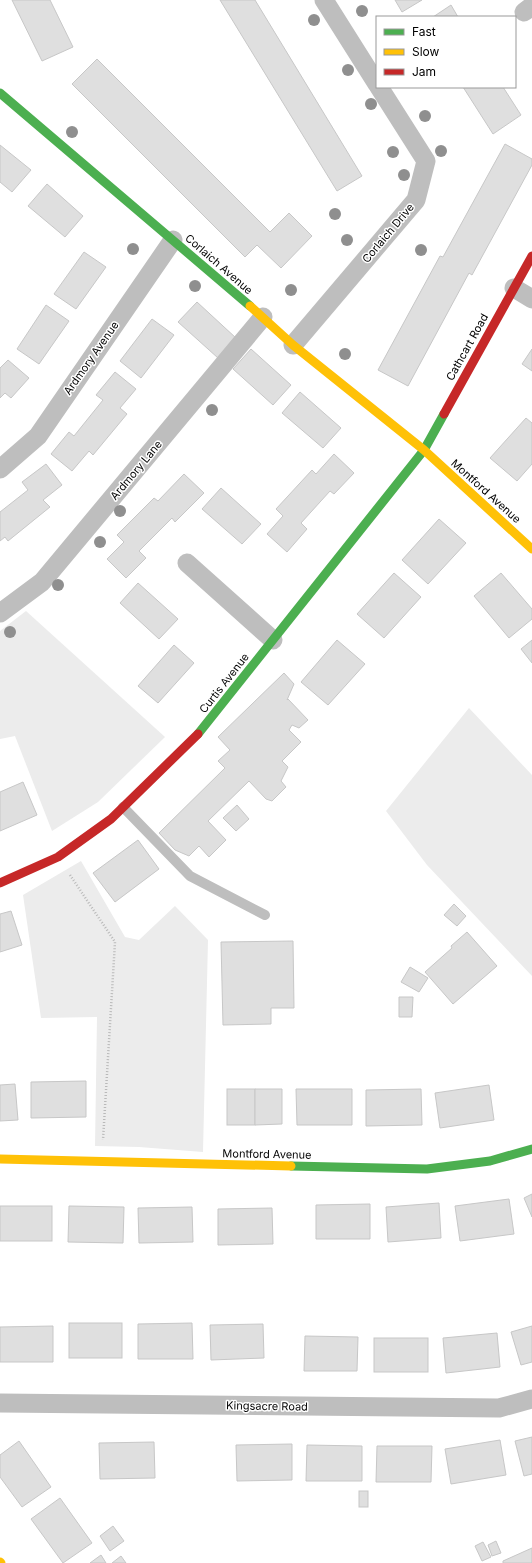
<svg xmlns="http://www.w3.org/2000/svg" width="532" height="1563" font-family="Inter,sans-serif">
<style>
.green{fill:#ececec}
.building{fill:#dfdfdf;stroke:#c7c7c7}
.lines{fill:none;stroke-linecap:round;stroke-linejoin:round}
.path{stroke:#b9b9b9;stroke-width:2.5;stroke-dasharray:1 2;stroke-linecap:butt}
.lane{stroke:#bebebe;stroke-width:10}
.street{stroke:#bebebe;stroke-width:19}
.fast{stroke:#4caf50;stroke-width:9}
.slow{stroke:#ffc107;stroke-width:9}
.jam{stroke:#c62828;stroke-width:9}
.tree{fill:#8f8f8f}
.labels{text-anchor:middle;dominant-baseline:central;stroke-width:3;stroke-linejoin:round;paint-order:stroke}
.street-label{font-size:11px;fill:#000;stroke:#fff}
</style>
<rect width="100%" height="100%" fill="#fff"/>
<g class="green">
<polygon points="26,611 165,737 98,802 52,831 15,736 0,739 0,631"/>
<polygon points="469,708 532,775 532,976 427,865 386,811"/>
<polygon points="81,861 125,937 139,940 175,906 208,940 203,1152 139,1147 95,1146 97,1017 41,1018 23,895"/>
</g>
<g class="building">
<polygon points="12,0 50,0 73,47 42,61"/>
<polygon points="220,0 255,0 362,176 337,191"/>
<polygon points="395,0 422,0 402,12"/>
<polygon points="451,5 458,17 433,17"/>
<polygon points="97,59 270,232 289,213 312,236 281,268 257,245 245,257 72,84"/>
<polygon points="463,87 503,87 521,115 493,134"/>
<polygon points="505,144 532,159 532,165 472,275 469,273 408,386 378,370 440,256 443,257"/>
<polygon points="0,145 31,170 12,192 0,182"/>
<polygon points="47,184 83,216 65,237 28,206"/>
<polygon points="84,252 106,267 76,309 54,294"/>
<polygon points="197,302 236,338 218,358 178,322"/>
<polygon points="46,305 69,321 39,364 17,349"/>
<polygon points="152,319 174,335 141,378 120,361"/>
<polygon points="251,349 291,385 273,405 233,369"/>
<polygon points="532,349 532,371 522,364"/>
<polygon points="8,360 29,378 11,398 5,393 0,398 0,368"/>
<polygon points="115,372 136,389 120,408 127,414 93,455 89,451 72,471 51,454 69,432 74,436 103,400 96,395"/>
<polygon points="300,392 341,428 323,448 282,413"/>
<polygon points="526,418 532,423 532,464 517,481 490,458"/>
<polygon points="334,454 354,473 334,494 330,491 301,523 307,529 287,552 267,534 283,516 276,509 312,470 316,474"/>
<polygon points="46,464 62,485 43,500 50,507 8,541 5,537 0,541 0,512 28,490 22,482"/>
<polygon points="184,474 204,493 175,522 172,518 139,551 146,558 126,578 107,559 124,542 117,535 154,498 158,501"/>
<polygon points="221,488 261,524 242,544 202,509"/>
<polygon points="439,519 466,543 428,584 402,560"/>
<polygon points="394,573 421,597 384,638 357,614"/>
<polygon points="501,573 532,609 532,619 509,638 474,596"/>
<polygon points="138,583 178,619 159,639 120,603"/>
<polygon points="337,640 365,664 328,705 301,682"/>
<polygon points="532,640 532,663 521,649"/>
<polygon points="174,645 194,663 158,703 138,686"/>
<polygon points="284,673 294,684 287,700 288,699 308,720 299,728 292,725 289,730 301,742 282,761 288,767 281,781 286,787 272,801 266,799 249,781 208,821 226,840 209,857 199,846 189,856 175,850 159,833 225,768 218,761 230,750 218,737"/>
<polygon points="23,782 37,815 0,831 0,792"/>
<polygon points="237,805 249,819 236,831 223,818"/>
<polygon points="138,840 159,869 115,902 93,873"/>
<polygon points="454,904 466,916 457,926 444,915"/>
<polygon points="11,911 22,945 0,952 0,914"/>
<polygon points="467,932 497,966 453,1004 425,972 452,948 451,946"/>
<polygon points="293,941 294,1008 271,1008 271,1024 223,1025 221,942"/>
<polygon points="410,967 428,978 419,992 401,982"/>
<polygon points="399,997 413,997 412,1017 399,1017"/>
<polygon points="86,1081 86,1117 31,1118 31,1082"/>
<polygon points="15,1084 18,1120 0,1121 0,1085"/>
<polygon points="489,1085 494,1120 440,1128 435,1093"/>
<rect x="227" y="1089" width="28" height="36"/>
<polygon points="255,1089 282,1089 282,1124 255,1125"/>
<polygon points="296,1089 352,1089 352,1125 297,1125"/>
<polygon points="421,1089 422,1125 366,1126 366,1090"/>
<polygon points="532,1194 532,1217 524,1198"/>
<polygon points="509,1199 514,1234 460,1241 455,1206"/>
<polygon points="439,1203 441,1238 388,1242 386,1207"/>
<polygon points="370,1204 370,1239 316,1239 316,1205"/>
<rect x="0" y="1206" width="52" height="35"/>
<polygon points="69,1206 124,1207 123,1243 68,1242"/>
<polygon points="192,1207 193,1242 139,1243 138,1208"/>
<polygon points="272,1208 273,1244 218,1245 218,1209"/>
<rect x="69" y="1323" width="53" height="35"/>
<polygon points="192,1323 193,1359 138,1359 138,1324"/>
<polygon points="263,1324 264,1358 211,1360 210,1325"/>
<polygon points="53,1326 53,1362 0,1362 0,1327"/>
<polygon points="532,1326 532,1362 521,1365 511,1332"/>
<polygon points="497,1333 500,1367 446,1373 443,1338"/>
<polygon points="305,1336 358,1337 357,1371 304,1371"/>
<rect x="374" y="1338" width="54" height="34"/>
<polygon points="532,1437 532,1474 524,1476 515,1441"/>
<polygon points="500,1440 506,1475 451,1484 445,1449"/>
<polygon points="19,1441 51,1487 22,1507 0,1477 0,1455"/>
<polygon points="154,1442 155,1478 100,1479 99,1443"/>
<polygon points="292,1444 292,1480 237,1481 236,1445"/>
<polygon points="307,1445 362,1446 362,1481 306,1481"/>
<polygon points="377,1446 432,1446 431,1482 376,1482"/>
<rect x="359" y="1491" width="9" height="16"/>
<polygon points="60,1498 92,1543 63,1563 31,1519"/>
<polygon points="113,1526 124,1541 110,1551 100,1536"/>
<polygon points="496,1541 501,1553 492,1556 488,1545"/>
<polygon points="483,1542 491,1557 482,1561 475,1546"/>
<polygon points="532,1548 532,1563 503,1563 503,1561"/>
<polygon points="101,1555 106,1563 90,1563"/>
<polygon points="121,1556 126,1563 112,1563"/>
</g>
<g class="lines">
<polyline class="path" points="70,875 115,942 103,1140"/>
<polyline class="lane" points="123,807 190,876 265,915"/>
<g class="street">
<polyline points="324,0 377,84"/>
<polyline points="524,12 532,6"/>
<polyline points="514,288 532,299"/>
<polyline points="293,345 416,200 426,161 379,87"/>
<polyline points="0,469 38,436 173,240"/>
<polyline points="187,563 273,640"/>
<polyline points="0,613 42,582 263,317"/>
<polyline points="0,1403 499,1408 532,1399"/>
</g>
<g class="fast">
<polyline points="0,93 250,306"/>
<polyline points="198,734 424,450 444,414"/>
<polyline points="291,1166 427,1169 490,1161 532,1149"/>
</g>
<g class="slow">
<polyline points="250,306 293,345 424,450 532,549"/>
<polyline points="0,1159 291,1166"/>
<polyline points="0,1562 1,1563"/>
</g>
<g class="jam">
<polyline points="444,414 532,256"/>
<polyline points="0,883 58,857 111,819 198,734"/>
</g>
</g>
<g class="tree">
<circle cx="362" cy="11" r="6"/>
<circle cx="314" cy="20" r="6"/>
<circle cx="348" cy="70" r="6"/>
<circle cx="371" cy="104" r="6"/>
<circle cx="425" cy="116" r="6"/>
<circle cx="72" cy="132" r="6"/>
<circle cx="441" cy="151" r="6"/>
<circle cx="393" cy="152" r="6"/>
<circle cx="404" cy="175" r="6"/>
<circle cx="335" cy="214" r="6"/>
<circle cx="347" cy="240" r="6"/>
<circle cx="133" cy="249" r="6"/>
<circle cx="421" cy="250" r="6"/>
<circle cx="195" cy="286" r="6"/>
<circle cx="291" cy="290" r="6"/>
<circle cx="345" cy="354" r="6"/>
<circle cx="212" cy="410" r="6"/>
<circle cx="120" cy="511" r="6"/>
<circle cx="100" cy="542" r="6"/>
<circle cx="58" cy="585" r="6"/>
<circle cx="10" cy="632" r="6"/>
</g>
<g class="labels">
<g class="street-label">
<text transform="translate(388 233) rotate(-50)">Corlaich Drive</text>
<text transform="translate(219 264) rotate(41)">Corlaich Avenue</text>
<text transform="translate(467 347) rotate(-61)">Cathcart Road</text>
<text transform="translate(91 358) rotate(-55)">Ardmory Avenue</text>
<text transform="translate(136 470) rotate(-50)">Ardmory Lane</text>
<text transform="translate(486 491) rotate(42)">Montford Avenue</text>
<text transform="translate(224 683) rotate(-52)">Curtis Avenue</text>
<text transform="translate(267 1154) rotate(1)">Montford Avenue</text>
<text transform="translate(267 1406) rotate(1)">Kingsacre Road</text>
</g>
</g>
<rect x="376" y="16" width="140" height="72" fill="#ffffff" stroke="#999999"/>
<rect x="384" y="29" width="20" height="6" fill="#4caf50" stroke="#999999"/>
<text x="412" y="36" font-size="12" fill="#000000">Fast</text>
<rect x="384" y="49" width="20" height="6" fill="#ffc107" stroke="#999999"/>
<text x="412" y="56" font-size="12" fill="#000000">Slow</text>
<rect x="384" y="69" width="20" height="6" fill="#c62828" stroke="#999999"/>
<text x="412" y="76" font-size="12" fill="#000000">Jam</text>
</svg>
